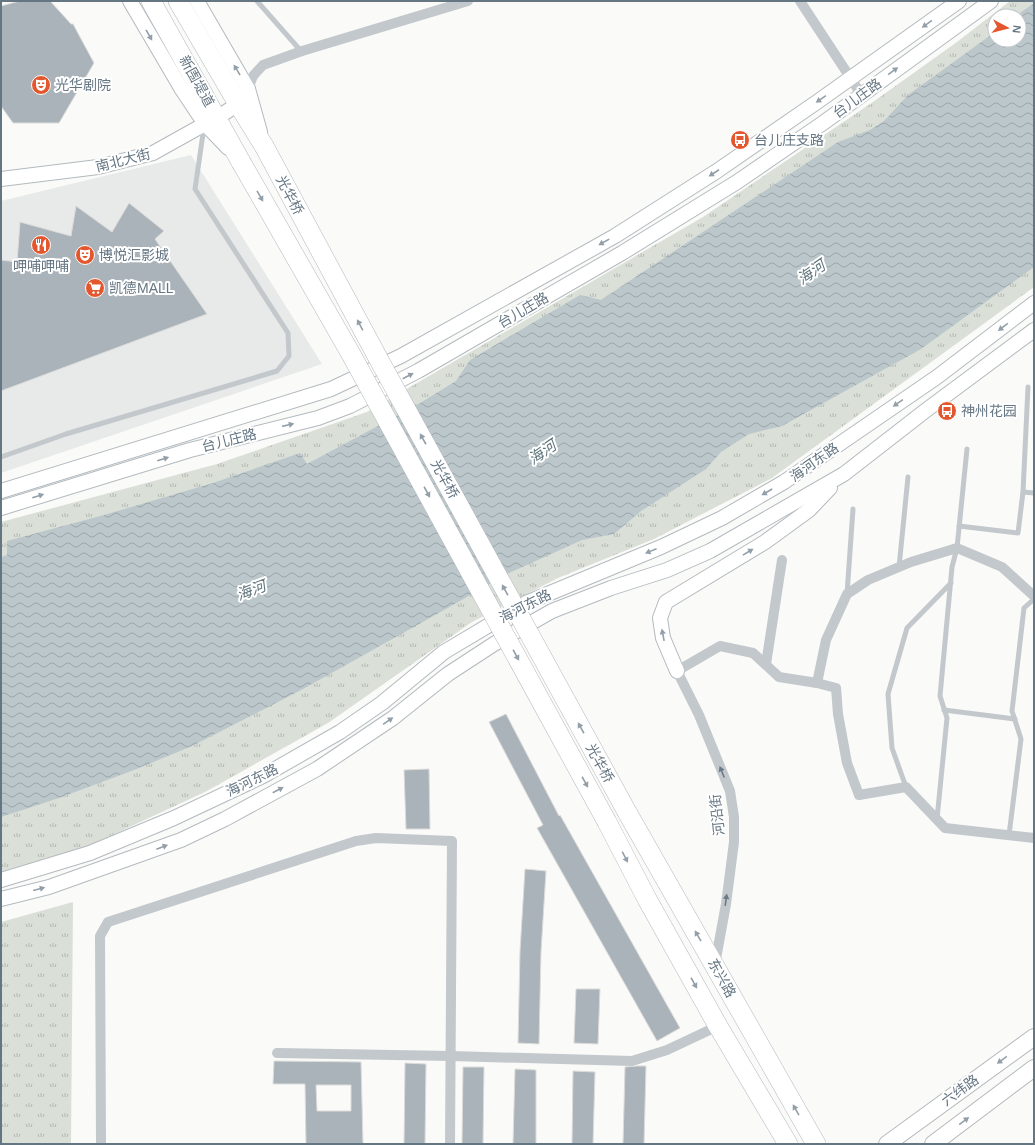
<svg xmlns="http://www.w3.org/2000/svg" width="1035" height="1145" font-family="Helvetica,'Noto Sans SC',sans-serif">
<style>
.built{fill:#e8e9e9}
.park{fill:url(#park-tufts);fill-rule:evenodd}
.water{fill:url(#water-waves)}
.building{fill:#aab3b9;stroke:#dcdcda;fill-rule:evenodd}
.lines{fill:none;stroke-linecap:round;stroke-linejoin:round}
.secondary-casing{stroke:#b3babf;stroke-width:16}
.primary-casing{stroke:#b5babe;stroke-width:18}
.highway-casing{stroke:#b4b9bd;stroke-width:20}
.lane{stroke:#c3c8cc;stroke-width:5}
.street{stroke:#c3c8cc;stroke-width:10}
.secondary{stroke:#fff;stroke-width:14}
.primary{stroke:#fff;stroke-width:16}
.highway{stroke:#fff;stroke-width:19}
.highway-bridge-casing{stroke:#b4b9bd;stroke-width:20;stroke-linecap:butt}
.highway-bridge{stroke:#fff;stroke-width:19}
.oneway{fill:#939fa8}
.oneway2{fill:#6a7a87}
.labels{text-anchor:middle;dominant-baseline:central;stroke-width:4;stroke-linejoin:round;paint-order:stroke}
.street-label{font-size:14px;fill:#657683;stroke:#fff}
.poi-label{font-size:14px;fill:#657683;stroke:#fff;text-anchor:start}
.water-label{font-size:15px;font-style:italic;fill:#60757c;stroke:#fff}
</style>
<defs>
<pattern id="park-tufts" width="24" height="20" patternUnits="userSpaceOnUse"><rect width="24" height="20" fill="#dadfd7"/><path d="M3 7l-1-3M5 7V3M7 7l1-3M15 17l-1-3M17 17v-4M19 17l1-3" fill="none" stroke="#b4b9b4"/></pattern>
<pattern id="water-waves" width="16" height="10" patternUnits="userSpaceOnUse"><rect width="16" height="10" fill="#bbc7cb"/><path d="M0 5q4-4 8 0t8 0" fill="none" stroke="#9ca6aa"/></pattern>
</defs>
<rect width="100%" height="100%" fill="#fafaf8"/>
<polygon class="built" points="191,155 322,364 1,473 1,201"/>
<g class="park">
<path d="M1010,1H1034V287L772,478L654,539L558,578L472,622L328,723L205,792L82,849L1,872V522L217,464L367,412L703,217L873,102L957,42ZM995,16H1019V40H995Z"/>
<polygon points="73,902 71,1144 1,1144 1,922"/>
</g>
<polygon class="water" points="1034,3 1034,267 921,349 782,426 749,434 721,452 706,469 641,511 614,534 582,540 507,574 453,605 303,689 192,746 134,770 59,798 1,817 1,557 7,555 7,541 104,515 213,483 300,453 307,464 417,405 456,381 470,360 580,295 601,300 838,142 870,130 884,121 908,95 995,32 995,40 1019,40 1019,16 1016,16"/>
<g class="building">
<polygon points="20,1 50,1 71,24 73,24 94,63 59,123 13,123 1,106 1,6"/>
<polygon points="129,203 164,231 155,239 207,314 1,391 1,260 17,262 20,222 71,236 76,206 112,232"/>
<polygon points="506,714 559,816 560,815 680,1028 657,1041 537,828 543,825 489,722"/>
<polygon points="429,769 430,829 406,829 404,770"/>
<polygon points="525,869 546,871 541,952 539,1044 518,1043 520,951"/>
<polygon points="576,989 600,989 598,1044 574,1043"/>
<path d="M274,1061L361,1062L363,1144H306L305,1084H273ZM316,1085H351V1111H317Z"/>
<polygon points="405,1063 426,1064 425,1144 404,1144"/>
<polygon points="637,1066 646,1066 644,1144 623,1144 625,1067"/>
<polygon points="463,1067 484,1067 483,1144 462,1144"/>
<polygon points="515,1069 536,1070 536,1144 513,1144"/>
<polygon points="573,1071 595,1072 593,1144 572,1144"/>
</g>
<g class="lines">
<defs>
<g id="secondary">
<polyline points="130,1 181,88 205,124 228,148"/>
<polyline points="197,1 248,89 260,132"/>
<polyline points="1,179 98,167 153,153 205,124 217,118 238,104 248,89"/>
<polyline points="1,491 331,389 401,356 615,236 717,171 817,102 959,1"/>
<polyline points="1,508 190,450 318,418 350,406 418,371 622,253 737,182 823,123 991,1"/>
<polyline points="677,671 663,638 660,618 666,602 765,542 809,510 830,488"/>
<polyline points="1,880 90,853 174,818 263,776 340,732 382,703 444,652 526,603 661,547 722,518 784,482 937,377 1034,303"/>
<polyline points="1,899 49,887 181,840 225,819 317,769 393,718 448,674 494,644 552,611 611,588 667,570 710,551 844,474 925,411 1034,330"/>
</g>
<g id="primary">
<polyline points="887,1144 1034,1037"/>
<polyline points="933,1144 1034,1068"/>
</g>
<g id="highway">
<polyline points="151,1 241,162"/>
<polyline points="178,1 238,104 264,146"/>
<polyline points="627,812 816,1144"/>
<polyline points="607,822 647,899 718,1026 788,1144"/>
</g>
</defs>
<use href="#secondary" class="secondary-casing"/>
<use href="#primary" class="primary-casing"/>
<use href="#highway" class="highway-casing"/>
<g class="lane">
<polyline points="257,1 301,51"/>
<polyline points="1,457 66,434 277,371 289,356 288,333 195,189 204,127"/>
<polyline points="1023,492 1028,387"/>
<polyline points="959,526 1018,533 1023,492 1034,493"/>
<polyline points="899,567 908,477"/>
<polyline points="847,594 853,509"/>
<polyline points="944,710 1015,719"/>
<polyline points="906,787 892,748 888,694 907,628 951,583"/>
<polyline points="937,819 947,718 940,696 952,567 957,548 967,449"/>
<polyline points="1009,835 1021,739 1012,711 1024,608 1034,599"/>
</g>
<g class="street">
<polyline points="800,1 861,94"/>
<polyline points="248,89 253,76 263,65 302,51 468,1"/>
<polyline points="766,664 782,560"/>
<polyline points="817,683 836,688 838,714 847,763 859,795 906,787 945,828 1034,838"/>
<polyline points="715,964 726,904 734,842 734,817 730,791 699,715 677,671 720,646 753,653 779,677 817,683 826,640 847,594 868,580 911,562 957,548 1002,567 1034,596"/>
<polyline points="277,1053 451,1056 632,1061 667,1050 718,1026"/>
<polyline points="101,1144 100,936 108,922 356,841 376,838 452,841 450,1144"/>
</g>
<use href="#secondary" class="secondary"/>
<use href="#primary" class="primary"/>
<use href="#highway" class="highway"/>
<defs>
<g id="highway-bridge">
<polyline points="264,146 378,358 627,812"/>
<polyline points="241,162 352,356 607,822"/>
</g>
</defs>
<use href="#highway-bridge" class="highway-bridge-casing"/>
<use href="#highway-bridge" class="highway-bridge"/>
</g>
<defs><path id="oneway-solid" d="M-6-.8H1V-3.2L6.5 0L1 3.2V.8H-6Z"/></defs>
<g class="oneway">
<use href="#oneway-solid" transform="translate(927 24) rotate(144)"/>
<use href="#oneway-solid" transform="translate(149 35) rotate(60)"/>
<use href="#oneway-solid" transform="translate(237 70) rotate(-121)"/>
<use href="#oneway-solid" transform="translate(893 71) rotate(-36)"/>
<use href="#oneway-solid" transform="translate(821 99) rotate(145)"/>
<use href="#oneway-solid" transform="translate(714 173) rotate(147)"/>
<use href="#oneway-solid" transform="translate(260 196) rotate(60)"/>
<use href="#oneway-solid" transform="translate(604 242) rotate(151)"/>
<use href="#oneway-solid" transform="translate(360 325) rotate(-118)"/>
<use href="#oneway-solid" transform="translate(1003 327) rotate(143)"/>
<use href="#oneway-solid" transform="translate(408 376) rotate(-28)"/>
<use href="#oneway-solid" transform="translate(898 403) rotate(145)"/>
<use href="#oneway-solid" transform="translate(288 425) rotate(-13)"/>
<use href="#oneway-solid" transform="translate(423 439) rotate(-119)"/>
<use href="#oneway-solid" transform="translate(163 459) rotate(-17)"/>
<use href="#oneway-solid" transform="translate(427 492) rotate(61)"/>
<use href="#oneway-solid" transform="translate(767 492) rotate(150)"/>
<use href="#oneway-solid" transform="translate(38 496) rotate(-17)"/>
<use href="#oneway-solid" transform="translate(651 551) rotate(158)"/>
<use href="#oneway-solid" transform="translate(748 552) rotate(-31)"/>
<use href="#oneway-solid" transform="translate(505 590) rotate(-119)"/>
<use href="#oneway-solid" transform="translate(663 635) rotate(-101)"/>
<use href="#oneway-solid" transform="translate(516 655) rotate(61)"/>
<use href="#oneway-solid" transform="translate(388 721) rotate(-35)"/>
<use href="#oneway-solid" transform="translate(581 728) rotate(-119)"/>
<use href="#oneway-solid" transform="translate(585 782) rotate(61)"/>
<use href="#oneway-solid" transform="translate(278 790) rotate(-28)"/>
<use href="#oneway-solid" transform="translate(162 847) rotate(-21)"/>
<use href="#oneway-solid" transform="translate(625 857) rotate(62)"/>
<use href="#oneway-solid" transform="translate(39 889) rotate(-15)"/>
<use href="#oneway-solid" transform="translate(698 936) rotate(-120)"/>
<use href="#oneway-solid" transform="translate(694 983) rotate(61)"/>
<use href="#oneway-solid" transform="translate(1002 1060) rotate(144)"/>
<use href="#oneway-solid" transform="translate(796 1110) rotate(-120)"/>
<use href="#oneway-solid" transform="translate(964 1121) rotate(-37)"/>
</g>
<g class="oneway2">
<use href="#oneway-solid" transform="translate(722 772) rotate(-112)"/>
<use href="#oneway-solid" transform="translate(726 900) rotate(-82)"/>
</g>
<defs>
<symbol id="theatre-disc" viewBox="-11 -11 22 22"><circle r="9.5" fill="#e4572e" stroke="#fff"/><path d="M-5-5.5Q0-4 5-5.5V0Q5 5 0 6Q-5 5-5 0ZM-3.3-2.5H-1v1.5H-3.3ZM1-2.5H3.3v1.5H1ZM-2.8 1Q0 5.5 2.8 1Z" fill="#fff"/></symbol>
<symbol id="bus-disc" viewBox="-11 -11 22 22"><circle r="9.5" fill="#e4572e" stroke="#fff"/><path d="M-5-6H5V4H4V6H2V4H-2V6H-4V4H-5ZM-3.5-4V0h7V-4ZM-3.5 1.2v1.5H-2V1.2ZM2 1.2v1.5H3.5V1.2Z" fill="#fff"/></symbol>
<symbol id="restaurant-disc" viewBox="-11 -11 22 22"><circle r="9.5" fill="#e4572e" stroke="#fff"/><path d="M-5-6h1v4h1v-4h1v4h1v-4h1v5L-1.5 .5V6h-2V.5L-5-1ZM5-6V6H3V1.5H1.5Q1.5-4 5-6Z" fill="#fff"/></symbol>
<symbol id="supermarket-disc" viewBox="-11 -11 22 22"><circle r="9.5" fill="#e4572e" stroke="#fff"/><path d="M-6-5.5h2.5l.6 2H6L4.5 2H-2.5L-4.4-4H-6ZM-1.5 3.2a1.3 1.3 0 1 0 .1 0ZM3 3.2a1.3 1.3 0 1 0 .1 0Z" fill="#fff"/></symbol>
</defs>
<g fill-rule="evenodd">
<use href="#theatre-disc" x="30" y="74" width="22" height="22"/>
<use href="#bus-disc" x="729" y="129" width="22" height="22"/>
<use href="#restaurant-disc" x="30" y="234" width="22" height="22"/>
<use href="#theatre-disc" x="74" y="244" width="22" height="22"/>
<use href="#supermarket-disc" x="84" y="277" width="22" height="22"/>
<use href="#bus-disc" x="936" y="400" width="22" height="22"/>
</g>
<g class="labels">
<g class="street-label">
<text transform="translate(197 81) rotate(61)">新围堤道</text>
<text transform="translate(857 98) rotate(-36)">台儿庄路</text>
<text transform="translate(123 160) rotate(-14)">南北大街</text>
<text transform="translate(290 195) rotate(62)">光华桥</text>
<text transform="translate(523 310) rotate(-30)">台儿庄路</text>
<text transform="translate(229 440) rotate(-14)">台儿庄路</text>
<text transform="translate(814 462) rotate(-35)">海河东路</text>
<text transform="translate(445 479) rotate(61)">光华桥</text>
<text transform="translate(525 606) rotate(-27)">海河东路</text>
<text transform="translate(600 763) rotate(61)">光华桥</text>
<text transform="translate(252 780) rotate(-26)">海河东路</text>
<text transform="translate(717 815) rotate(-96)">河沿街</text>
<text transform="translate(722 978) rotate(61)">东兴路</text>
<text transform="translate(960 1090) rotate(-36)">六纬路</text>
</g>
<g class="poi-label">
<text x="55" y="85">光华剧院</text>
<text x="754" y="140">台儿庄支路</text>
<text x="99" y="255">博悦汇影城</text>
<text x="41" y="266" text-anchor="middle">呷哺呷哺</text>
<text x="109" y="288">凯德MALL</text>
<text x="961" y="411">神州花园</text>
</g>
<g class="water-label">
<text transform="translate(811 272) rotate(-34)">海河</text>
<text transform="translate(542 452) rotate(-34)">海河</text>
<text transform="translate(251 590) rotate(-21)">海河</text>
</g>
</g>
<rect width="1035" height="1145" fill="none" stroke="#657683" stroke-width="4"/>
<g transform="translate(1007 28) rotate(97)"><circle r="19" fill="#ffffff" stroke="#c1c8cd"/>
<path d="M0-3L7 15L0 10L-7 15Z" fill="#e4572e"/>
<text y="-6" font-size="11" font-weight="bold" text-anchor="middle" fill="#657683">N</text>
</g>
</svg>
